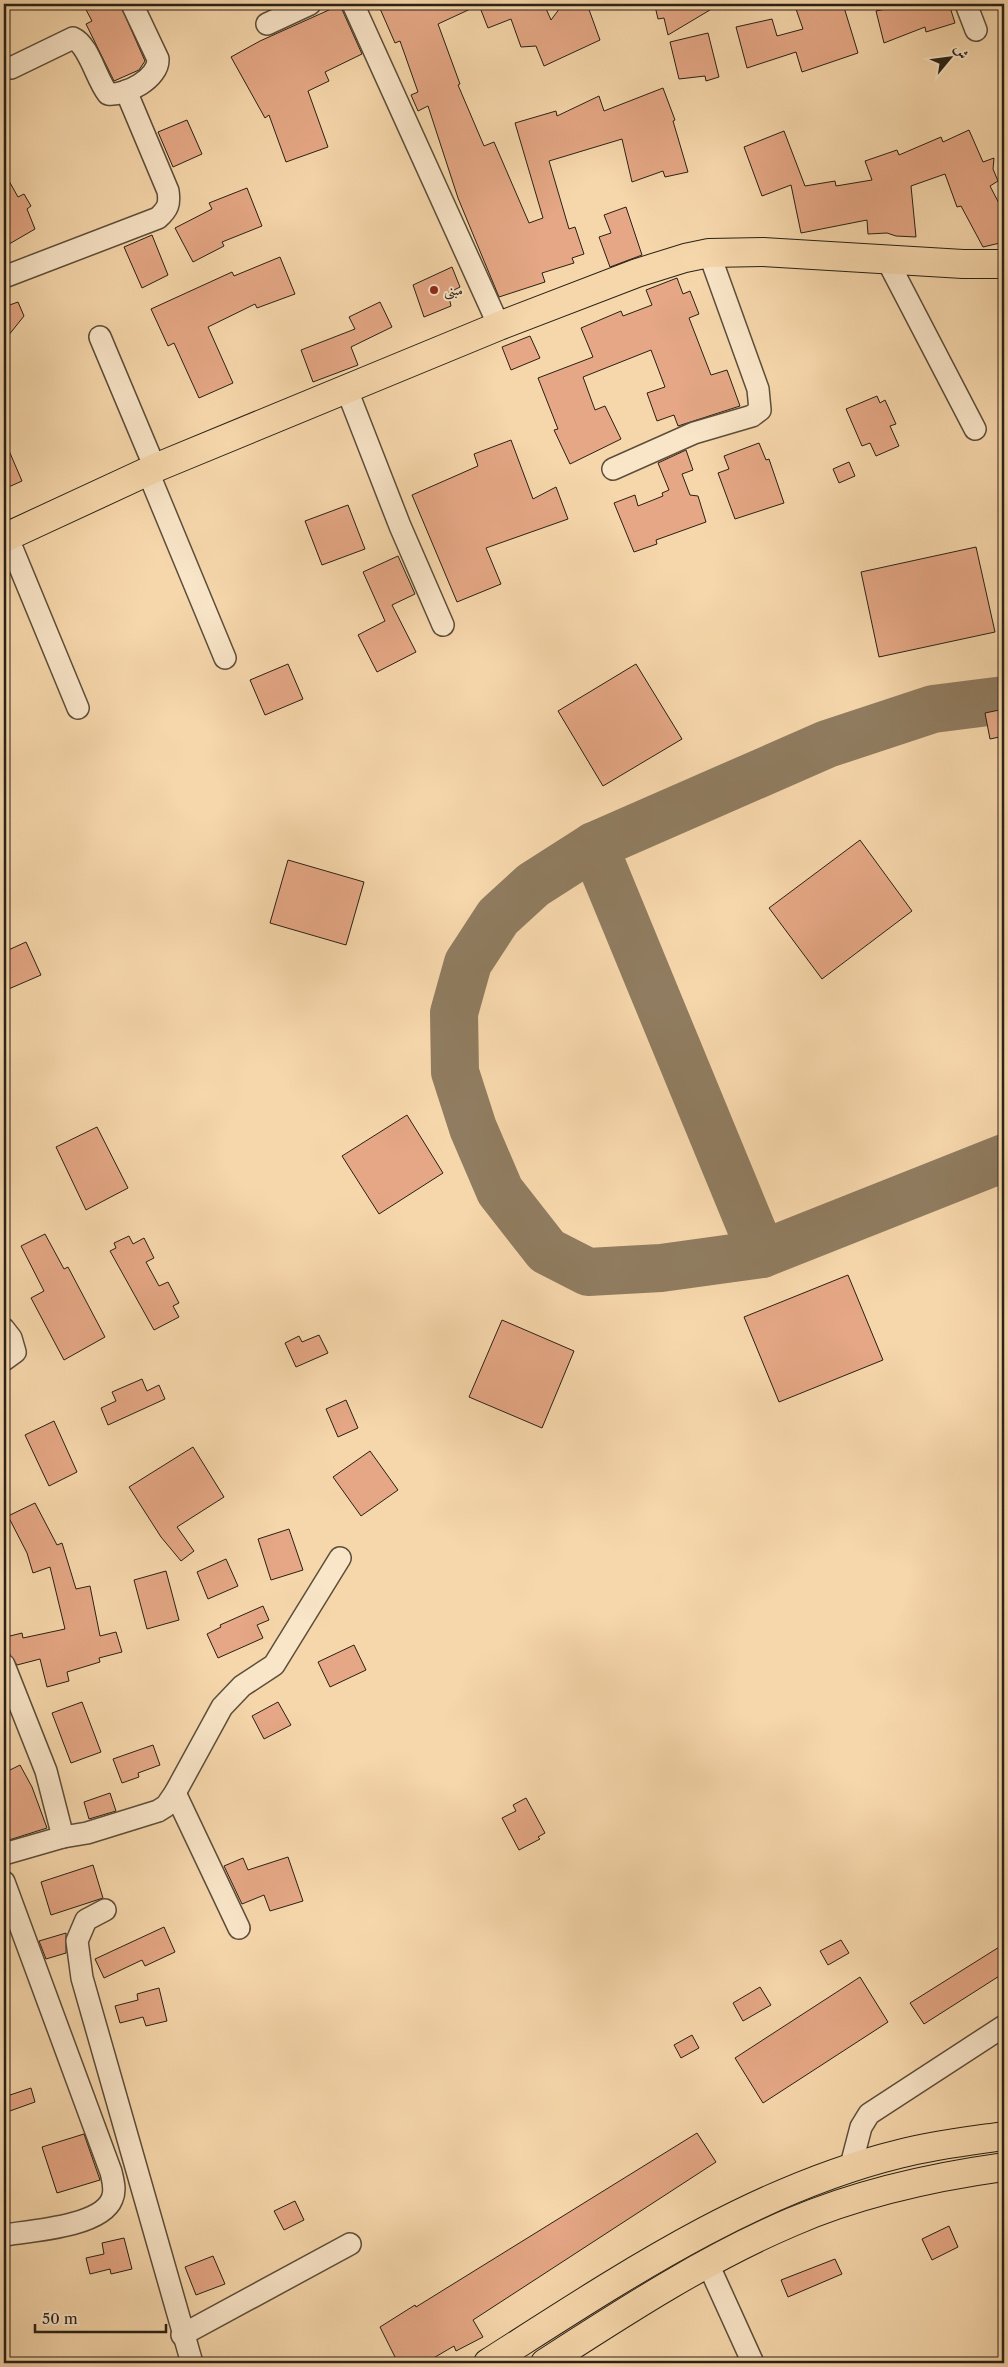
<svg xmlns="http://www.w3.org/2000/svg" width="1008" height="2367" font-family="'Libre Caslon Text',Amiri,serif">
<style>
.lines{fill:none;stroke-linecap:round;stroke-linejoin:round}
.taxiway{stroke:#907c60;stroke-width:48}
.building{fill:#e5a785;stroke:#292115}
.minor-casing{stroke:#5c4e3a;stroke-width:24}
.major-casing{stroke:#292115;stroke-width:30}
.minor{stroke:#f9e5c8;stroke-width:21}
.major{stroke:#f6d7ab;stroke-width:28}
.poi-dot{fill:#8f2418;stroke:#f9e5c8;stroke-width:2}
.labels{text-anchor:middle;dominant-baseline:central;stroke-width:4;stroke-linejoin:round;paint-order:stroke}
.poi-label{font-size:14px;fill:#292115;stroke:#f9e5c8;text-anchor:start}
</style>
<rect width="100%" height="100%" fill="#f6d7ab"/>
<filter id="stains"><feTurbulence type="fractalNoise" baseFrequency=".004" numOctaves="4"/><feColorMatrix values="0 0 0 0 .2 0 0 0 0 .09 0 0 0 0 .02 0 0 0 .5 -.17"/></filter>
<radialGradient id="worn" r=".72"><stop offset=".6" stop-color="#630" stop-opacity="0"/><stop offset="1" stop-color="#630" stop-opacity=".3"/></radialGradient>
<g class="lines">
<g class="taxiway">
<polyline points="1004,700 933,709 827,744 594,846 533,885 498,917 468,963 454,1013 455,1072 473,1128 500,1191 547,1251 588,1272 661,1268 762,1254 1004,1158"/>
<polyline points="594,846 762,1254"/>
</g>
</g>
<g class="building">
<polygon points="83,4 120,4 145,61 139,70 114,81 86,24 92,21"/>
<polygon points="378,4 544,4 551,20 563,4 587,4 600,40 544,66 536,46 521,47 511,19 488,28 479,5 438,24 460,84 458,85 484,146 494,142 529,223 543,218 515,123 556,111 557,116 599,96 604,111 663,88 675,120 673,121 688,172 665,177 663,171 632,182 622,139 549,161 569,229 575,227 584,254 572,258 574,263 542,273 545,282 499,297 458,198 428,106 418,111 411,95 418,92 400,41 395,43"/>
<polygon points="665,4 720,4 668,35 664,18 658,19 655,6"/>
<polygon points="813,4 843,4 858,53 802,72 796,52 747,68 736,27 772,19 777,36 803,29 796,9"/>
<polygon points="911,4 949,4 955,23 926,32 925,27 884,43 876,11"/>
<polygon points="340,5 362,54 325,72 329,81 308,91 328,147 286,162 269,115 265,118 231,57 260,41"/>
<polygon points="708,33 719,77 706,81 705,76 679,79 670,42"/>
<polygon points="187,120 202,154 173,167 158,132"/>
<polygon points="969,130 983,162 994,158 993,169 998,181 990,186 1004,213 1004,242 983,247 961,206 957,207 945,174 911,186 916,237 896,236 887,233 868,234 867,220 801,233 791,185 762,196 744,147 784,131 805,186 835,181 836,186 872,180 865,161 897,150 899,155 941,137 943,142"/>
<polygon points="4,172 18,197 24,194 31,206 27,209 35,229 4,247"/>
<polygon points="247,188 262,226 222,242 224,246 193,262 175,228 212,209 209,203"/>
<polygon points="626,207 642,255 610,267 599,237 611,233 604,215"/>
<polygon points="152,235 168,275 142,288 124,247"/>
<polygon points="280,257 295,294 257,308 255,304 208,327 233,383 199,398 174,343 168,346 151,309 232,272 234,276"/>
<polygon points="452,267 460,287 448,293 451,306 424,317 413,285"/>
<polygon points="677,278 683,294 690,291 699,314 689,318 711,375 727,370 740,406 678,426 674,415 657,421 647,393 665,387 651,350 583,377 595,410 605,406 621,439 570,464 554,430 558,429 538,378 593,357 581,328 621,311 623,316 652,305 646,290"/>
<polygon points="18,302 24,316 4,341 4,307"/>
<polygon points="380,302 392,327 351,347 358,365 313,382 301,350 355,329 349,317"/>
<polygon points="530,336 540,358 511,370 502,347"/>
<polygon points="877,396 880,403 885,400 896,424 890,426 899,446 876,456 870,443 862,446 846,409"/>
<polygon points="4,439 22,481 4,489"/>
<polygon points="511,440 533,499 556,487 568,519 486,548 501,584 457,602 412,495 478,466 474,454"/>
<polygon points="759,443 766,460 769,459 784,503 735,519 718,473 729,469 724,456"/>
<polygon points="686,450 693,470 682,474 690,495 698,496 706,522 656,540 657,544 634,552 614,503 635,495 638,506 663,496 662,493 669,490 658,463"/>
<polygon points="849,462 855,476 839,483 833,469"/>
<polygon points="348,505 365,549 322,565 305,521"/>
<polygon points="976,547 995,632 879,657 861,572"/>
<polygon points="398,556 415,594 392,605 416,652 377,672 358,635 385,621 363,572"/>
<polygon points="288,664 303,699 265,715 250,680"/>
<polygon points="636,664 682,739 603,786 558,711"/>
<polygon points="1004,709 1004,736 990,739 985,713"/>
<polygon points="860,840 912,911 822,979 769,908"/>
<polygon points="288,860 364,882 346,945 270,923"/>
<polygon points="26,942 41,975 4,991 4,952"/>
<polygon points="407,1115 443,1173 379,1214 342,1156"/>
<polygon points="97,1127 128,1188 86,1210 56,1147"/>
<polygon points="45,1234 64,1269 68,1267 105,1337 64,1360 31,1298 44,1291 21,1246"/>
<polygon points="129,1236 133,1244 144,1238 154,1258 146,1262 159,1286 168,1282 179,1303 173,1306 179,1317 154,1330 110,1251 116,1248 114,1243"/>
<polygon points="848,1275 883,1360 779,1402 744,1317"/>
<polygon points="502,1320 574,1351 542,1428 469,1397"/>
<polygon points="319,1335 328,1353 296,1367 285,1343 299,1336 302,1342"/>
<polygon points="142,1379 147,1391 159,1385 165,1399 108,1425 101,1408 116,1401 112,1392"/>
<polygon points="346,1400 358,1428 338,1437 326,1409"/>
<polygon points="54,1421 77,1472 49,1486 25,1435"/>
<polygon points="193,1447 224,1497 177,1527 194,1551 181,1561 161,1537 129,1487"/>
<polygon points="370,1451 398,1490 361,1516 333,1477"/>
<polygon points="35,1503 57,1545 62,1543 76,1589 90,1586 100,1636 116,1632 122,1652 99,1658 100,1662 67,1672 69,1681 47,1687 40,1659 17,1665 10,1655 6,1637 22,1633 23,1638 65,1629 50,1567 33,1573 27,1553 8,1516"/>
<polygon points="289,1529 303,1570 271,1580 258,1539"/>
<polygon points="226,1559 238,1586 208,1599 197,1572"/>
<polygon points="166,1571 179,1620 147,1629 134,1580"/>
<polygon points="263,1606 269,1620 257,1625 263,1638 218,1658 207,1634 221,1627 220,1625"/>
<polygon points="354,1645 366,1670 330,1687 318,1662"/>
<polygon points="82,1702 101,1752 71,1763 52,1713"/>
<polygon points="278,1702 291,1725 264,1739 252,1716"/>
<polygon points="153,1745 160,1765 138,1773 139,1777 122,1783 113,1759"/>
<polygon points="20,1765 32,1787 47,1828 9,1840 4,1827 4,1773"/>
<polygon points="110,1793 116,1811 89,1819 84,1802"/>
<polygon points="526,1798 545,1833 538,1837 540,1839 519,1850 502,1818 516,1811 513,1805"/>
<polygon points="288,1857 303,1901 270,1911 264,1895 242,1904 224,1866 243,1858 248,1870"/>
<polygon points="93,1865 103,1898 51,1915 41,1882"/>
<polygon points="164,1927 175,1952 145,1966 142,1960 104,1978 95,1959"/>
<polygon points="66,1933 66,1953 46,1959 39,1941"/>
<polygon points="841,1940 849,1953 828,1965 820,1951"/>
<polygon points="1004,1944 1004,1973 924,2024 910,2003"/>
<polygon points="860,1977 888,2022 763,2103 735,2058"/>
<polygon points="760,1987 771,2005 743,2021 733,2003"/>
<polygon points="159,1988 167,2021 146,2026 143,2017 120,2023 115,2006 138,2000 137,1994"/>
<polygon points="692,2035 699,2048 681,2058 674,2045"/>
<polygon points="31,2088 35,2102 7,2112 4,2097"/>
<polygon points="697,2133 716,2162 473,2320 483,2337 456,2351 454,2346 425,2363 398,2363 380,2327 415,2305 416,2307"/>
<polygon points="84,2134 100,2180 57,2193 42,2147"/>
<polygon points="295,2201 304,2220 284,2230 274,2211"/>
<polygon points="949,2226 958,2247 932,2260 922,2239"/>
<polygon points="124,2238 132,2269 111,2274 110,2269 90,2274 86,2258 104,2254 102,2243"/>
<polygon points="213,2256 225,2284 196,2295 185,2267"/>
<polygon points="835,2259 842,2274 788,2297 781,2280"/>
</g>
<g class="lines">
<defs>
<g id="minor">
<polyline points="353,4 499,326"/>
<polyline points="966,4 976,30"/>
<polyline points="267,24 310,4"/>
<path d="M11,68L73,38C89,45 96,79 108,94C126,96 159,78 158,59L132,4"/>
<polyline points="886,258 975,429"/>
<path d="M4,277L158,218C168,209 170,204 168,191L126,91"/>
<polyline points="100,337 155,468"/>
<polyline points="347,390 400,526 443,625"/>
<polyline points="613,469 694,433 752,416 760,410 758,389 709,253"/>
<polyline points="148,472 225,658"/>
<polyline points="7,536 78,708"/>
<polyline points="4,1329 11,1338 15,1352 4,1360"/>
<polyline points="4,1665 46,1771 63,1837 4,1854"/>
<polyline points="175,1793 239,1928"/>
<polyline points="63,1837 87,1833 158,1811 166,1806 175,1793 222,1707 242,1686 274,1665 340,1558"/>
<path d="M4,1882L111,2172C113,2181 116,2190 112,2199C101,2227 29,2231 4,2235"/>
<polyline points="105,1910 86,1920 77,1941 82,1978 192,2363"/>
<polyline points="850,2169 861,2127 869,2114 1004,2026"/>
<polyline points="708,2264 753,2363"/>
<polyline points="182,2335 350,2244"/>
</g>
<g id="major">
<polyline points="4,538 155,468 499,326 637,273 685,258 709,253 763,252 963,264 1004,264"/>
<path d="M488,2363C617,2281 749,2191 899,2154C934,2145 969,2141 1004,2136"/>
<path d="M545,2363C624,2312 705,2259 792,2222C859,2193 932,2177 1004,2167"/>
</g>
</defs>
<use href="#minor" class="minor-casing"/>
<use href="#major" class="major-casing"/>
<use href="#minor" class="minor"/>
<use href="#major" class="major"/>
</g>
<circle class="poi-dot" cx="434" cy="290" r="5"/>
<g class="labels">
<g class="poi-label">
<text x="444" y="290">مبنى</text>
</g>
</g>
<rect width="1008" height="2367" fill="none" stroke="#f6d7ab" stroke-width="20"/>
<rect x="5" y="5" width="998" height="2357" fill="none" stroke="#292115" stroke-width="2.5"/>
<rect x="10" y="10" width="988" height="2347" fill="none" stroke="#292115"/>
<g transform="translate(950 58) rotate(61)" stroke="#f9e5c8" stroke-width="4" paint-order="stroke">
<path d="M0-4L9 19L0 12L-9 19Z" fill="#292115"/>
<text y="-8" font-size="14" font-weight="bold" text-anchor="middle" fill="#292115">ش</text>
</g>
<path d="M35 2324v8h131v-8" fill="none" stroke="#292115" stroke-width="2.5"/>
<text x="42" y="2324" font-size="15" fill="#292115" stroke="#f9e5c8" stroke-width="4" paint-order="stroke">50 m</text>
<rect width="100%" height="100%" filter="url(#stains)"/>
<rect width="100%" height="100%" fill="url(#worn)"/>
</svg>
